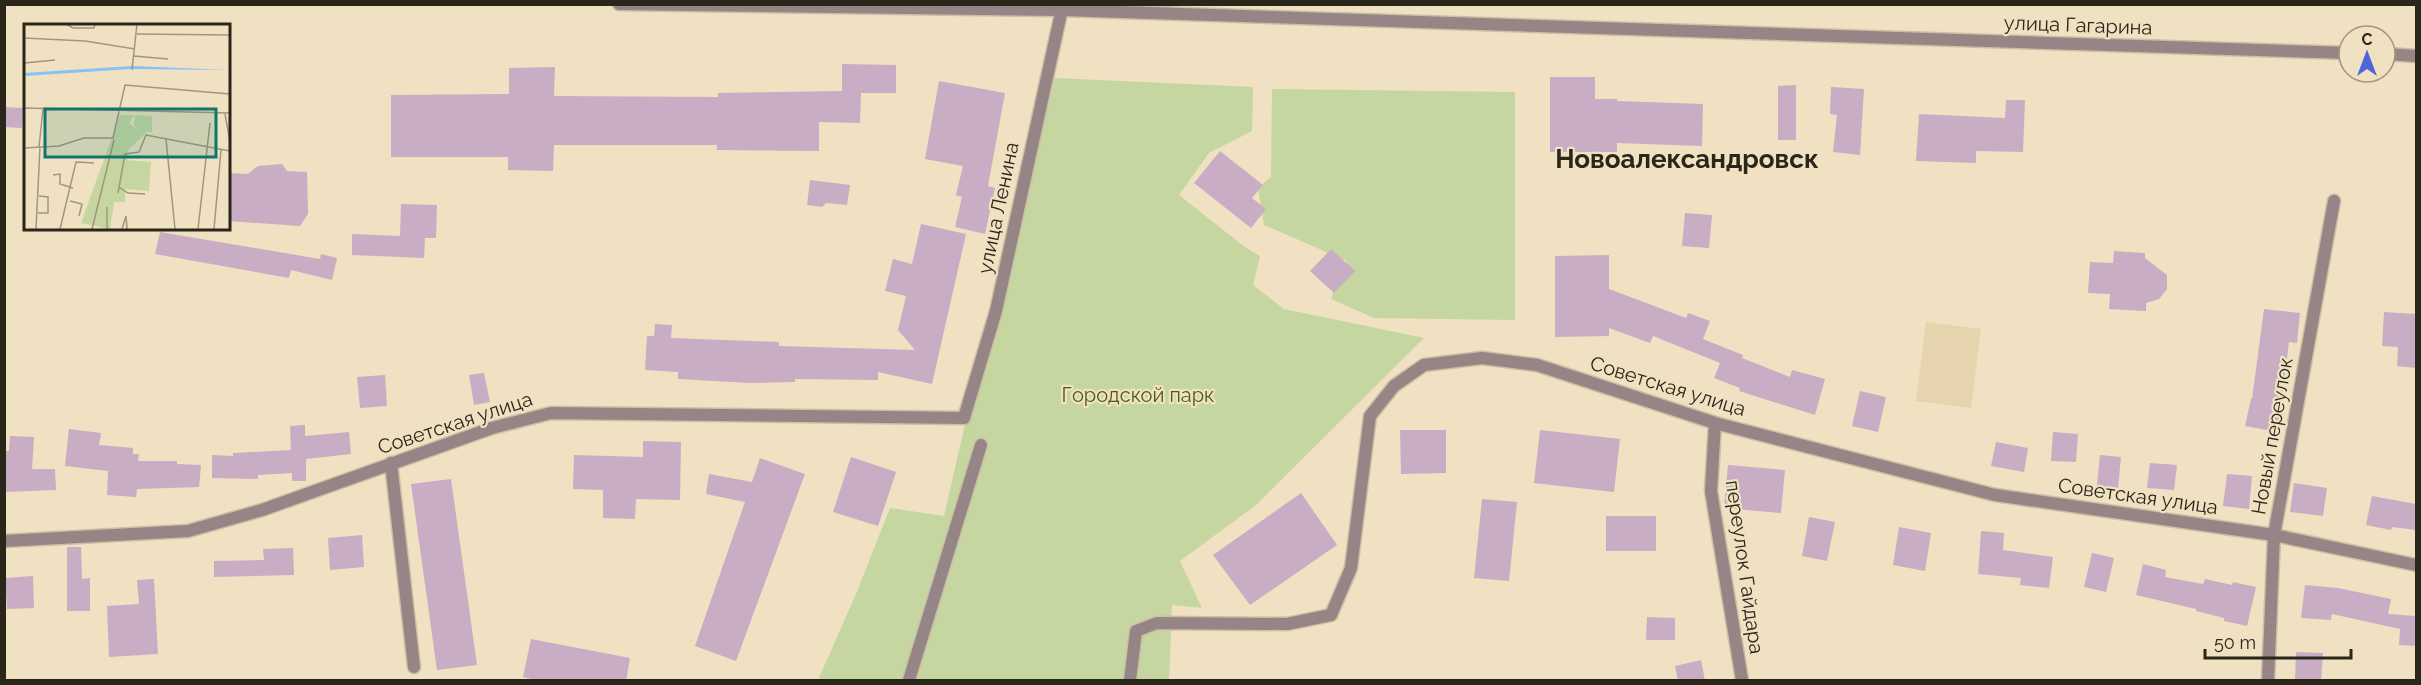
<svg xmlns="http://www.w3.org/2000/svg" width="2421" height="685" font-family="Raleway,sans-serif">
<style>
.built{fill:#e5d4ad}
.green{fill:#c5d6a1}
.building{fill:#c8adc4}
.lines{fill:none;stroke-linecap:round;stroke-linejoin:round}
.street-casing{stroke:#ccbfa3;stroke-width:15}
.street{stroke:#958586;stroke-width:12}
.labels{text-anchor:middle;dominant-baseline:central;stroke-width:4.5;stroke-linejoin:round;paint-order:stroke}
.street-label{font-size:20px;fill:#2b261a;stroke:#efe1c1}
.park-label{font-size:20px;fill:#4b5e09;stroke:#efe1c1}
.district-label{font-size:26px;font-weight:bold;fill:#2b261a;stroke:#efe1c1}
.inset-road{fill:none;stroke:#a1967e;stroke-width:1.5}
.view{fill:#0f766e;fill-opacity:0.15;stroke:#0f766e;stroke-width:3}
.inset-edge{fill:none;stroke:#2b261a;stroke-width:3}
</style>
<rect width="100%" height="100%" fill="#efe1c1"/>
<polygon class="built" points="1926,322 1981,329 1971,408 1916,401"/>
<g class="green">
<polygon points="1055,78 1253,87 1252,131 1209,153 1179,195 1246,248 1260,256 1253,285 1284,309 1424,338 1256,505 1180,561 1202,608 1172,605 1169,680 818,680 856,594 890,508 944,516 967,416"/>
<polygon points="1272,89 1515,92 1515,320 1374,318 1331,299 1347,261 1264,225 1258,188 1271,177"/>
</g>
<g class="building">
<polygon points="842,64 896,65 896,93 861,93 860,123 819,122 819,151 717,150 717,145 554,145 553,171 508,170 508,157 391,157 391,95 509,94 509,68 555,67 554,96 718,97 718,93 842,91"/>
<polygon points="1550,77 1595,77 1595,99 1617,99 1617,101 1703,104 1702,146 1617,143 1617,152 1550,152"/>
<polygon points="939,81 1005,93 988,186 995,188 985,234 955,227 962,197 956,195 963,166 925,159"/>
<polygon points="1796,85 1796,140 1778,140 1778,86"/>
<polygon points="1831,87 1864,89 1860,155 1833,152 1837,115 1830,114"/>
<polygon points="2006,100 2025,100 2023,152 1976,151 1976,163 1916,161 1919,114 2005,118"/>
<polygon points="4,107 23,108 22,128 4,127"/>
<polygon points="1220,151 1263,185 1252,198 1266,209 1251,228 1194,183"/>
<polygon points="282,164 287,171 307,172 308,214 300,226 228,221 228,173 248,174 258,166"/>
<polygon points="810,180 850,185 847,205 826,203 822,207 807,205"/>
<polygon points="401,204 437,205 436,238 425,238 424,258 352,255 352,234 400,236"/>
<polygon points="1685,213 1712,215 1709,248 1682,246"/>
<polygon points="921,224 966,234 932,384 878,372 878,380 795,379 795,382 751,383 678,379 678,372 645,370 647,336 654,336 655,324 672,325 671,338 779,342 779,346 915,350 898,330 906,296 885,291 893,259 912,264"/>
<polygon points="160,232 320,259 321,254 337,258 332,280 291,270 289,278 155,254"/>
<polygon points="1331,249 1355,271 1334,293 1310,271"/>
<polygon points="2114,251 2145,253 2145,258 2167,275 2167,289 2159,299 2146,303 2146,311 2109,309 2110,294 2088,293 2090,262 2113,263"/>
<polygon points="1609,255 1609,289 1686,318 1688,313 1710,321 1703,339 1743,355 1742,358 1790,377 1792,370 1825,379 1815,415 1739,391 1740,388 1714,378 1720,363 1653,336 1650,343 1609,328 1609,336 1555,337 1555,256"/>
<polygon points="2264,309 2300,313 2297,343 2289,342 2281,405 2283,405 2278,432 2245,426 2251,399 2252,399"/>
<polygon points="2384,312 2416,314 2416,368 2397,366 2398,347 2382,346"/>
<polygon points="484,373 490,402 474,405 469,375"/>
<polygon points="385,375 387,406 360,408 357,377"/>
<polygon points="1860,391 1886,397 1878,432 1852,426"/>
<polygon points="305,425 305,436 349,432 351,454 306,459 306,481 292,481 292,473 258,475 258,479 212,478 212,455 233,456 233,453 291,450 290,426"/>
<polygon points="69,429 101,433 99,445 133,448 133,454 139,454 138,461 177,461 177,464 201,465 199,487 137,489 136,497 107,495 108,471 65,466"/>
<polygon points="1400,430 1446,430 1446,473 1401,474"/>
<polygon points="1540,430 1620,439 1614,492 1534,483"/>
<polygon points="2053,432 2078,434 2076,462 2051,461"/>
<polygon points="10,436 34,437 32,469 55,469 56,490 4,492 4,451 9,451"/>
<polygon points="643,441 681,442 680,500 636,499 635,519 603,518 603,490 573,489 574,455 643,457"/>
<polygon points="1996,442 2028,448 2024,472 1991,466"/>
<polygon points="2100,455 2121,457 2118,488 2097,486"/>
<polygon points="851,457 896,472 878,526 833,512"/>
<polygon points="760,458 805,474 736,661 695,646 745,502 706,494 709,474 752,482"/>
<polygon points="2150,463 2177,465 2174,490 2147,488"/>
<polygon points="1728,465 1785,470 1781,513 1724,508"/>
<polygon points="2227,474 2252,476 2249,509 2223,506"/>
<polygon points="451,479 477,665 437,670 411,484"/>
<polygon points="2294,483 2327,488 2323,516 2290,512"/>
<polygon points="1301,493 1337,545 1250,605 1213,555"/>
<polygon points="2372,496 2416,504 2416,530 2392,527 2391,530 2366,525"/>
<polygon points="1482,499 1517,502 1509,581 1474,578"/>
<rect x="1606" y="516" width="50" height="35"/>
<polygon points="1809,517 1835,522 1827,561 1802,556"/>
<polygon points="1899,527 1931,533 1925,571 1893,565"/>
<polygon points="1981,531 2004,533 2003,550 2053,557 2049,588 2020,585 2021,578 1978,574"/>
<polygon points="362,535 364,567 330,570 328,538"/>
<polygon points="67,547 81,547 82,579 90,578 90,611 67,611"/>
<polygon points="293,548 294,575 214,577 214,561 264,560 263,549"/>
<polygon points="2092,553 2114,558 2106,592 2084,587"/>
<polygon points="2143,564 2166,570 2165,577 2203,584 2205,579 2232,585 2233,582 2256,587 2247,626 2224,621 2224,618 2196,611 2196,609 2136,595"/>
<polygon points="33,576 34,608 7,609 5,578"/>
<polygon points="154,579 158,654 109,657 107,606 139,604 137,580"/>
<polygon points="2305,585 2338,588 2391,599 2388,614 2416,616 2416,646 2399,645 2400,629 2332,614 2331,620 2301,618"/>
<polygon points="1647,617 1675,618 1675,640 1646,640"/>
<polygon points="531,639 630,658 626,681 540,681 523,677"/>
<polygon points="2296,652 2323,653 2321,681 2295,681"/>
<polygon points="1701,660 1705,681 1678,681 1675,666"/>
</g>
<g class="lines">
<defs>
<g id="street">
<polyline points="619,4 1062,10 2349,53"/>
<polyline points="2385,54 2416,56"/>
<polyline points="1715,423 1711,491 1742,680"/>
<polyline points="391,463 414,667"/>
<polyline points="4,541 188,531 262,510 492,428 551,413 964,418 996,311 1063,4"/>
<polyline points="909,680 981,445"/>
<polyline points="1130,680 1136,631 1157,623 1287,624 1331,615 1351,568 1370,416 1394,386 1424,365 1482,358 1537,365 1715,423 1995,495 2274,535 2416,565"/>
<polyline points="2268,680 2274,535 2334,201"/>
</g>
</defs>
<use href="#street" class="street-casing"/>
<use href="#street" class="street"/>
</g>
<g class="labels">
<g class="street-label">
<text transform="translate(2078 25) rotate(2)">улица Гагарина</text>
<text transform="translate(998 208) rotate(-78)">улица Ленина</text>
<text transform="translate(1668 386) rotate(17)">Советская улица</text>
<text transform="translate(455 423) rotate(-18)">Советская улица</text>
<text transform="translate(2272 436) rotate(-80)">Новый переулок</text>
<text transform="translate(2138 496) rotate(8)">Советская улица</text>
<text transform="translate(1745 567) rotate(82)">переулок Гайдара</text>
</g>
<g class="park-label">
<text x="1138" y="395">Городской парк</text>
</g>
<g class="district-label">
<text x="1687" y="159">Новоалександровск</text>
</g>
</g>
<g transform="translate(24 24)">
<rect width="206" height="206" fill="#efe1c1"/>
<path d="M96,91H110L105,99L117,108L110,101L111,91L128,92V108H119L122,109L105,125L103,136L127,138L125,167L101,165V178H90L86,205L57,199Z" fill="#c5d6a1"/>
<path d="M108,42L205,46L107,45L0,52V49Z" fill="#86c1fa"/>
<path class="inset-road" d="M42,0L49,4H70L71,0M113,10L206,11M0,14L61,17L111,25M110,32L144,35M0,39L31,36M108,46L113,0M0,84L206,89M201,90L206,117M142,115L151,205M15,123L19,85M0,124L35,122L60,114H89L101,61L206,70M29,151L36,150V160L49,164M95,163L104,169L121,170M94,169L101,130L115,128L122,111L206,127M46,177L58,180L55,192M14,189H24V173L15,172M12,205L16,123M36,205L52,138L70,139M68,205L90,116M83,205V183M98,205L102,192L103,205M174,205L186,99M190,205L197,126"/>
<path class="view" d="M21,85H192V133H21Z"/>
<rect width="206" height="206" class="inset-edge"/>
</g>
<rect width="2421" height="685" fill="none" stroke="#2b261a" stroke-width="12"/>
<g transform="translate(2367 54)"><circle r="28" fill="#efe1c1" stroke="#a1967e" stroke-width="1.5"/>
<path d="M0-4.5L10 22L0 15L-10 22Z" fill="#4e66da"/>
<text y="-9" font-size="16" font-weight="bold" text-anchor="middle" fill="#2b261a">С</text>
</g>
<path d="M2205 649v9h146v-9" fill="none" stroke="#2b261a" stroke-width="3"/>
<text x="2214" y="649" font-size="18" fill="#2b261a" stroke="#efe1c1" stroke-width="4.5" paint-order="stroke">50 m</text>
</svg>
